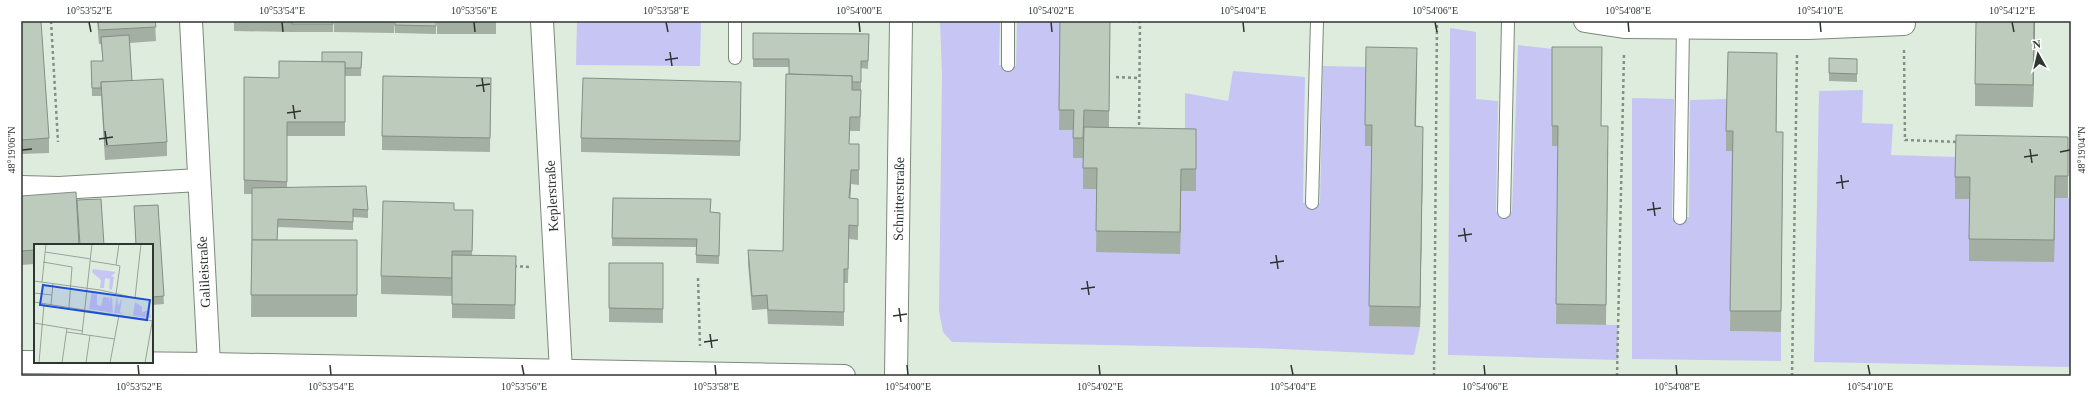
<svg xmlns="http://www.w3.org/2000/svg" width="2092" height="397" font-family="Georgia,serif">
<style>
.green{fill:#c6c5f4}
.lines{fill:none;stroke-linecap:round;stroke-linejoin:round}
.service-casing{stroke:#7c897c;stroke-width:14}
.minor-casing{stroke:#7c897c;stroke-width:24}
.path{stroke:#858f85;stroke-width:2.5;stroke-dasharray:3 3;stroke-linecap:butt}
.service{stroke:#fff;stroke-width:12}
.minor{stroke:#fff;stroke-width:22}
.wall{fill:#a3afa3}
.shaded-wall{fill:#848e84}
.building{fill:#bdcbbd;stroke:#848e84}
.ticks{fill:none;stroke:#2f3530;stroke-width:1.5}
.labels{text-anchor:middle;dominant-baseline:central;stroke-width:3.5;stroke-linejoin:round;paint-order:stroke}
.street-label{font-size:14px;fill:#2f3530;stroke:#fff}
.inset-road{fill:none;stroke:#98a398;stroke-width:1}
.view{fill:#1d4ed8;fill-opacity:0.15;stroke:#1d4ed8;stroke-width:2}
.inset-edge{fill:none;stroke:#2f3530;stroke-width:2}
.neatline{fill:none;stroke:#2f3530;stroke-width:1.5}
.ticks-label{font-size:10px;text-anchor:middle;fill:#2f3530}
</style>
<rect width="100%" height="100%" fill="#deecde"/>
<g class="green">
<polygon points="577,21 701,21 700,66 576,65"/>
<polygon points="940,21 1000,21 999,65 1016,66 1017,21 1061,21 1059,130 1074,130 1083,158 1097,189 1180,253 1181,191 1196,191 1185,150 1185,93 1228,101 1233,71 1305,77 1303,203 1320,203 1323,66 1366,67 1365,145 1372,146 1369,326 1420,327 1414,355 1256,348 952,342 943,332 939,311 942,75"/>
<polygon points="1450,28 1476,32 1476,99 1498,101 1496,212 1512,212 1518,45 1553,49 1552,146 1558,146 1556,324 1618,325 1618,360 1448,355"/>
<polygon points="1863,90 1862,123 1893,124 1891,155 1956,157 1970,199 2054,262 2055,198 2071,198 2071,367 1814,362 1819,91"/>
<polygon points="1632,98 1674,99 1672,218 1689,217 1690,100 1727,99 1733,151 1730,331 1781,332 1781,361 1632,359"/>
</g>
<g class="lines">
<defs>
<g id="service">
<polyline points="735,58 735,21"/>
<polyline points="1008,65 1008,21"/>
<polyline points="1312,203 1317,21"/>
<polyline points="1504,212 1508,21"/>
<polyline points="1680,218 1683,27"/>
</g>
<g id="minor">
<polyline points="191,21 209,364"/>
<polyline points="542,21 561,371"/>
<polyline points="1585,21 1624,27 1740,28 1808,28 1904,24"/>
<polyline points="21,187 59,188 199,180"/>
<polyline points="21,362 209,364 844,376"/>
<polyline points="896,376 901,21"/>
</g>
</defs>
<use href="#service" class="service-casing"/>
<use href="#minor" class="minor-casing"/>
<g class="path">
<polyline points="51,21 58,142"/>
<polyline points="1132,21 1140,22"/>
<polyline points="1904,50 1905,140 1959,142"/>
<polyline points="1116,77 1139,78"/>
<polyline points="1139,131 1140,21"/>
<polyline points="514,266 529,267"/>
<polyline points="698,278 700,346"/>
<polyline points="1434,376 1437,21"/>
<polyline points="1617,376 1624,53"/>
<polyline points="1792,376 1797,55"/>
</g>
<use href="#service" class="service"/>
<use href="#minor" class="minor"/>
</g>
<g class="wall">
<polygon points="21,21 49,138 49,153 21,154"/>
<polygon points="97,21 155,21 156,41 130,43 132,81 167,142 167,156 105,160 101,96 92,96 91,61 103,61 101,44 99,44"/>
<polygon points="234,21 292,21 292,32 234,31"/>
<rect x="292" y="21" width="41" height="11"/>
<polygon points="334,21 395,21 394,33 334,32"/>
<polygon points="395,21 436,21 436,34 395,33"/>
<rect x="437" y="21" width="59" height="13"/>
<polygon points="1060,21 1110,21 1109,127 1196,129 1196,191 1181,191 1180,254 1096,252 1097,189 1083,189 1083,158 1073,158 1073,130 1059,130"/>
<polygon points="2035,21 2033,107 1975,106 1975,84"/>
<polygon points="753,33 869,34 868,69 861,68 861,90 852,90 861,104 860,131 850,131 849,144 859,158 859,185 851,184 850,198 858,213 858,240 849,239 848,283 844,283 844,326 768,324 767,309 752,310 748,264 748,250 783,251 789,67 753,67"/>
<polygon points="1552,47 1602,126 1608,147 1606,325 1556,324 1558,146 1552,146"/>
<polygon points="362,52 361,76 345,76 345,136 287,136 287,187 368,210 368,218 353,217 353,230 278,227 277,240 357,240 357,317 251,317 252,194 244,194 244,77 279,78 322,62"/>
<polygon points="1829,58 1857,59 1857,82 1829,81"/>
<polygon points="1417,68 1416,126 1423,147 1420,327 1369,326 1372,146 1365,146 1365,125"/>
<polygon points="1777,73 1776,132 1783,152 1781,332 1730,331 1732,151 1726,151 1726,131"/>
<polygon points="491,78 490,152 382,150 382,136"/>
<polygon points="741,96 740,156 581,152 581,138"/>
<polygon points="2068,159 2068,198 2055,198 2054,262 1969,261 1969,199 1955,199 1955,177"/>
<polygon points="21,196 35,245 35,264 21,265"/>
<polygon points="613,198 710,212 720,213 719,264 696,263 696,247 612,246"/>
<polygon points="77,200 104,245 80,245"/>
<polygon points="158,205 164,304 152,305 152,245 136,245 134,206"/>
<polygon points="454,210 473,228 472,256 516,256 515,319 452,318 452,296 381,294 381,276"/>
<polygon points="609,263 663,263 663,323 609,322"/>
</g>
<g class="shaded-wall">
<polygon points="2034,21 2035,21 2033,107 2033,85"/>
<polygon points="1777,53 1777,73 1776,152 1776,132"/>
<polygon points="1423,127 1423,147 1420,327 1420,307"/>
<polygon points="1181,169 1181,191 1180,254 1180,232"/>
<polygon points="851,170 851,184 850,201 850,187"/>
<polygon points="2055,176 2055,198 2054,262 2054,240"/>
</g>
<g class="building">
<polygon points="21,21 41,21 49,138 21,140"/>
<polygon points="98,21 155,21 156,27 99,30"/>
<rect x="292" y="21" width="41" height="3"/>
<polygon points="395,21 436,21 436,26 395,25"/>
<polygon points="1060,21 1110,21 1109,111 1084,110 1083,138 1073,138 1074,110 1059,110"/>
<polygon points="1976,21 2034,21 2033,85 1975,84"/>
<polygon points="753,33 869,34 868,61 861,61 861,82 852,82 852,76 789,74 789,59 753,59"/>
<polygon points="129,35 132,81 101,82 101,88 92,88 91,61 103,61 101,37"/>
<polygon points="1366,47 1417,48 1415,126 1423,127 1420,307 1369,306 1372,125 1365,125"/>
<polygon points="1552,47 1602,47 1601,126 1608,126 1606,305 1556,304 1558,126 1552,126"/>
<polygon points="322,52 362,52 361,68 345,68 345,62 322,62"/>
<polygon points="1728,52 1777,53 1776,132 1783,132 1781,311 1730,311 1733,131 1726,131"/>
<polygon points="1829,58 1857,59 1857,74 1829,73"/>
<polygon points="279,61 345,62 345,122 287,122 287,182 244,180 244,77 279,78"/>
<polygon points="786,74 852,76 852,90 861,90 860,117 850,117 849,144 859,144 859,170 851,170 850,187 849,198 858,199 858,226 849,225 848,269 844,269 844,312 768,310 767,295 752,296 748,250 783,251"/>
<polygon points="383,76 491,78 490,138 382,136"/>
<polygon points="583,78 741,82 740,141 581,138"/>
<polygon points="163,79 167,142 105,146 101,82"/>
<polygon points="1084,127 1196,129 1196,169 1181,169 1180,232 1096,231 1097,168 1083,168"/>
<polygon points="1956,135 2068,137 2068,176 2055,176 2054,240 1969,239 1970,177 1955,177"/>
<polygon points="366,186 368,210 353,209 353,222 278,219 277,240 252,240 252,188"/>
<polygon points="76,192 79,245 35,245 35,250 21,251 21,196"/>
<polygon points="613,198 711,199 710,212 720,213 719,256 696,255 697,239 612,238"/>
<polygon points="101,199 104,245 80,245 77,200"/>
<polygon points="383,201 454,203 454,210 473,210 472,251 452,251 452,278 381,276"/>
<polygon points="158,205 164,296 152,297 152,245 136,245 134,206"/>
<polygon points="252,240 357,240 357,295 251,295"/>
<polygon points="452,255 516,256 515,305 452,304"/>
<polygon points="609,263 663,263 663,309 609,308"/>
</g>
<path class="ticks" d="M89,22L91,32M282,22L283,32M474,22L475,32M666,22L668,32M859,22L860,32M1051,22L1052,32M1243,22L1244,32M1435,22L1437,32M1628,22L1629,32M1820,22L1821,32M2012,22L2014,32M670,52L672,66M665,60L678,58M482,78L484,92M476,86L490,84M293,105L295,119M287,113L301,111M105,131L107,145M99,139L113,137M2030,149L2032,163M22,150L32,149M2060,152L2070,150M2024,157L2038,155M1841,175L1843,189M1836,183L1849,181M1653,202L1655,216M1647,210L1661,208M1464,228L1466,242M1458,236L1472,234M1276,255L1278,269M1270,263L1284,261M1087,281L1089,295M1081,289L1095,287M899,308L901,322M893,316L907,314M710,334L712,348M704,342L718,340M138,365L139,375M330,365L331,375M522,365L524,375M715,365L716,375M907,365L908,375M1099,365L1100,375M1291,365L1293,375M1484,365L1485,375M1676,365L1677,375M1868,365L1870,375"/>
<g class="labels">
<g class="street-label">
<text transform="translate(552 196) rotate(-93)">Keplerstraße</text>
<text transform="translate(899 199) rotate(-89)">Schnitterstraße</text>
<text transform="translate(204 272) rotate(-93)">Galileistraße</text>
</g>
</g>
<g transform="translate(34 244)">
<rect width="119" height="119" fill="#deecde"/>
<path d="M59,25L82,28L77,32L80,33L78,46L82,47L75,45L76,35L71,34L70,44H66L67,36L58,28ZM58,47H60V51L63,48V61L67,62L69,54L71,53L75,54V60L76,53L78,54L79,69L55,65ZM83,52L84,62L88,54L86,68L89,70L80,69ZM101,58L108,63V68L116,66L117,74L99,72Z" fill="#c6c5f4"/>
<path class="inset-road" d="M11,8L57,15M57,17L82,21M9,18L38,23L35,63M0,37L66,46L106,55M8,38L12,0M0,49L18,51M82,50L86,22L82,21L85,0M101,54L107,0M0,58L119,77M17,61L19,39M0,79L49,87M33,88L81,95M48,90L58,0M5,119L10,60M28,119L33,84M52,119L56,91M76,119L85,71M111,119L119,73"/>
<path class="view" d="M9,41L116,56L113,76L6,61Z"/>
<rect width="119" height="119" class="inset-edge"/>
</g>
<rect width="2092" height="397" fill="none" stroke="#ffffff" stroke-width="44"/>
<g transform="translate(2038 54) rotate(352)" stroke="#ffffff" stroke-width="3" paint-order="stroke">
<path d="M0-3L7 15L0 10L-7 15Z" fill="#2f3530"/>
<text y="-6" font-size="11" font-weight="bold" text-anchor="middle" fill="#2f3530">N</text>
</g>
<rect x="22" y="22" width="2048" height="353" class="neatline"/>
<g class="ticks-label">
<text x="89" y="14">10°53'52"E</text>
<text x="282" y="14">10°53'54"E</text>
<text x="474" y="14">10°53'56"E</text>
<text x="666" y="14">10°53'58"E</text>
<text x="859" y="14">10°54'00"E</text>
<text x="1051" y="14">10°54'02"E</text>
<text x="1243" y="14">10°54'04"E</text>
<text x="1435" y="14">10°54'06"E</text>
<text x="1628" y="14">10°54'08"E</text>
<text x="1820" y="14">10°54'10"E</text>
<text x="2012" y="14">10°54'12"E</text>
<text transform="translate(11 150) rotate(-90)" y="4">48°19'06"N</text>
<text transform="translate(2081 150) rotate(-90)" y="4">48°19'04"N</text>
<text x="139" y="390">10°53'52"E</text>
<text x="331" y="390">10°53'54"E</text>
<text x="524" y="390">10°53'56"E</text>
<text x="716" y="390">10°53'58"E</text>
<text x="908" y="390">10°54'00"E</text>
<text x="1100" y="390">10°54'02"E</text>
<text x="1293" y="390">10°54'04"E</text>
<text x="1485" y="390">10°54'06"E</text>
<text x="1677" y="390">10°54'08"E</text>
<text x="1870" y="390">10°54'10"E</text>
</g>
</svg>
